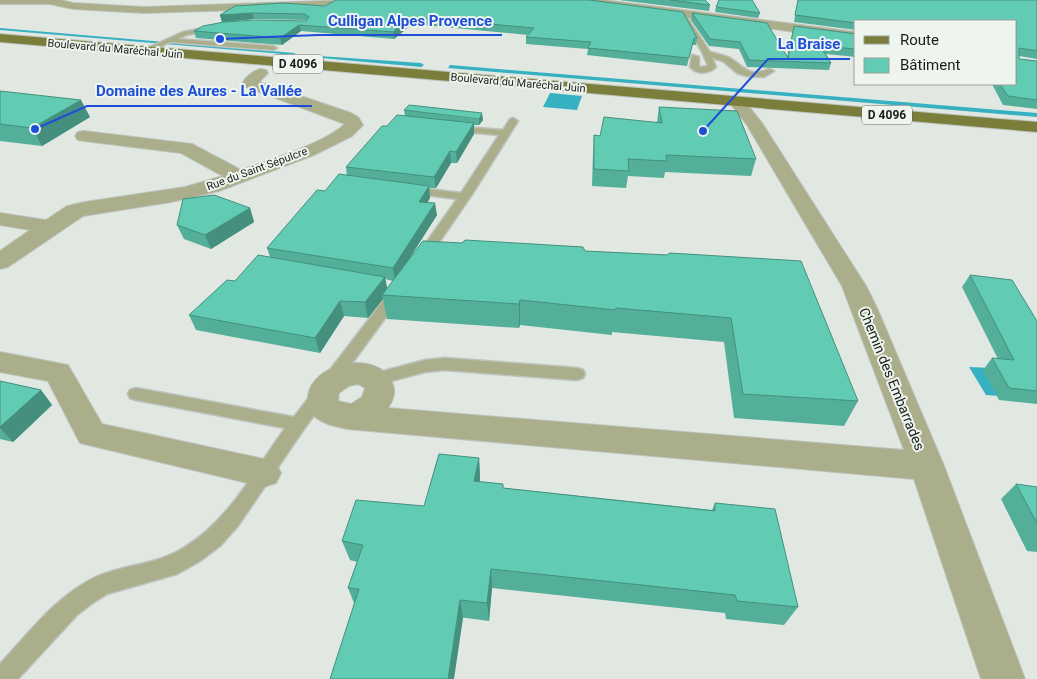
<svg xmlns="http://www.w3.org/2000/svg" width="1037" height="679" font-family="Roboto,sans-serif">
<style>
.water{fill:#35b1c1}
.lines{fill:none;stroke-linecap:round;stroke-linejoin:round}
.stream{fill:#35b1c1;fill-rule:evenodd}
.service-casing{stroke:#bdc3bd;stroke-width:3}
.minor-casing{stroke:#bdc3bd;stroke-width:2}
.primary-casing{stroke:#bdc3bd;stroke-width:2}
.service{fill:#abae8b;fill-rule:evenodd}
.minor{fill:#abae8b;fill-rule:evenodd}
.primary{fill:#7b7e3a;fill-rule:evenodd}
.wall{fill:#53af9a;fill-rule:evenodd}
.shaded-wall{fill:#448f7d}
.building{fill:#61ccb3;stroke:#448f7d}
.labels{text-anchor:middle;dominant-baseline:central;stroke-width:4;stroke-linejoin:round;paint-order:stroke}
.far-street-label{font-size:11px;fill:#1b1d1b;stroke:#eef5ee}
.shield{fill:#eef5ee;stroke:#5a5e5a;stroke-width:1}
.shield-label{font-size:12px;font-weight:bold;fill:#1b1d1b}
.street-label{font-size:14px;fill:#1b1d1b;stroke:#eef5ee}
.leader{fill:none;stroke:#1d4ed8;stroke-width:2}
.callout-dot{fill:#1d4ed8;stroke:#eef5ee;stroke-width:2}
.callout-label{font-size:15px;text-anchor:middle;font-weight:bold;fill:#1d4ed8;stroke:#eef5ee;stroke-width:4;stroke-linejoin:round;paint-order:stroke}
</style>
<rect width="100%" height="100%" fill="#e1e7e1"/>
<g class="water">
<polygon points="550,93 582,96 577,110 543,107"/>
<polygon points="969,367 993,368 1012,397 986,395"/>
</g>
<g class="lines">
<g class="stream">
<polygon points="0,28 294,53 296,54 294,55 0,30"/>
<polygon points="319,56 421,63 424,65 421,67 321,58"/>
<polygon points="450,65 1037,113 1037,117 448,68"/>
</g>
<defs>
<g id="service">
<path d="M681,14H685L710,52C716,54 724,55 730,58C748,69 746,77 770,69L774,71L764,77L746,76L737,73L723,61L712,58L716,67C709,74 697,75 690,67L692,55L699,57V67L708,66L703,54Z"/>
<polygon points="215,26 218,28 217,29 187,35 178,39 273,46 277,48 273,50 170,42 148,53 141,51 183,32"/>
<polygon points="513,118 518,121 473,193 427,260 417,260 416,257 457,199 411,193 405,190 411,187 461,193 499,135 454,131 451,130 451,126 503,130 510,119"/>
<path d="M397,288L402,289L404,292L402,295L304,429L238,526L220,546L200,561L177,574L107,594L94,602L77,615L18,679H0V664C29,633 57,595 96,577C125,564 158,565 185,547C229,520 256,469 285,428L136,400L130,398L128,394L130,390L136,388L294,417L392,289Z"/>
<polygon points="445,358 577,368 583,370 585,374 583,378 577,380 445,370 425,372 376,385 370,383 368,379 370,375 376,373 425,360"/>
</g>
<g id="minor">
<polygon points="0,0 61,0 73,3 144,7 353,0 348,3 272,9 144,13 73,9 50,4 0,4"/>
<polygon points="573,0 604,0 856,32 856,40 578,3"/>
<path d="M261,69L266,70L268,73L259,82L351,113L358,117L363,125L352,136L314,155L219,191L171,202L83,216L8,267L0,269V251L30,230L0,225V213L46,220L67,206L85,202L185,187L223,176L181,153L84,141L78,140L75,136L78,132L84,131L192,144L241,170C270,160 323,144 345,124L246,87L243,82C247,76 254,70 261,69Z"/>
<path d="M737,97L743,99L762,123L866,286L877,308L944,466L1025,679H981L914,479L347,429C336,426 325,425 315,417C311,414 309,409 308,404C303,366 369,349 389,377C397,389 395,397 388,408L904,450L842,286L747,125L729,102L731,99ZM358,384L365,388L362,397L351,404L338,401L339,393L349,386Z"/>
<polygon points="0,352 68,365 102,424 264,459 276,463 281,473 276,483 264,487 80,443 48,381 0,372"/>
</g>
<polygon id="primary" points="0,34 1037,122 1037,132 0,42"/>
</defs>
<use href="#service" class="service-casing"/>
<use href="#minor" class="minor-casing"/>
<use href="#primary" class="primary-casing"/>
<use href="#service" class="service"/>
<use href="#minor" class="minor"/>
<use href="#primary" class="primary"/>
</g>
<g class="wall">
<polygon points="619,0 705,0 710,5 709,11"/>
<polygon points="798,0 1037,0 1037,59 1019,56 1019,59 1037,61 1037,109 1003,105 992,84 1016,84 1016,21 856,21 856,30 794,22"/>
<polygon points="325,6 697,38 696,45 692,45 687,66 587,55 588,49 526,44 526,37 528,35 412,24 394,39 301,31 282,45 196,38 194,31 306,21 306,20 254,19 222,22 220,15"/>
<polygon points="716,7 760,13 758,18 715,12"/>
<polygon points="692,13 787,57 794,26 856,34 856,57 826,54 831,63 829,70 747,67 739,49 709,46 691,20"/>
<polygon points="0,91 90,117 42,146 0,141"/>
<polygon points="659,107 756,159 751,176 665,172 664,178 628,176 626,188 592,186 593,152 594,135 600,136 657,122"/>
<path d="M404,110L483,120L479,125H474V134L457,163H451L436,188H429L430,198L427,202L437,215L408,261L585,251L667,255L858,401L844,426L734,418L724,342L612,332V335L520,325L519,328L387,319L383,299L368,318L344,316L320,353L196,330L189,315L270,257L267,248L325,191L347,176L346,167L387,126L405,116ZM385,279L393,281L387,289Z"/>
<polygon points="250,208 254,222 211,249 184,239 177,225"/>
<polygon points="970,275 1037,321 1037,404 999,400 983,370 992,358 998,359 962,287"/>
<polygon points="0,381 41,390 52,405 13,442 0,439"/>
<polygon points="479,458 480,478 480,482 503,484 503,488 712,510 715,503 798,607 784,625 726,619 725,613 492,588 489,621 354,603 348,588 357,562 350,560 342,541 424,506"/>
<polygon points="1016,484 1037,487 1037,552 1027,551 1001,499"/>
</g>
<g class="shaded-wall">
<polygon points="252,13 254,19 222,22 220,15"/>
<polygon points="411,17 412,24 394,39 393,32"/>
<polygon points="299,25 301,31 282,45 280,38"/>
<polygon points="81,100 90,117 42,146 32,128"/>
<polygon points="482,113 483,120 479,125 479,119"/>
<polygon points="474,123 474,134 457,163 456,152"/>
<polygon points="450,151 451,163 436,188 434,177"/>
<polygon points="429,186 430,198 421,214 419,202"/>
<polygon points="435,203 437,215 395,281 393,268"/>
<polygon points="250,208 254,222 211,249 205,235"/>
<polygon points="385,277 388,292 382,295 383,299 368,318 365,302"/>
<polygon points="520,300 520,325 519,328 519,304"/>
<polygon points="340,301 344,316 320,353 315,338"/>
<polygon points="41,390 52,405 13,442 0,428 0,427"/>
<polygon points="479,458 480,478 476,502 474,481"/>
<polygon points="491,569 492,588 489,621 487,603"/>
<polygon points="460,600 463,618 454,679 448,679"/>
</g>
<g class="building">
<polygon points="336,0 589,0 683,12 697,38 694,38 689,58 588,48 591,42 526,37 534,28 411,17 393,32 299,25 280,38 194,31 203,26 224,22 256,20 306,21 309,17 305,14 252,13 220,15 235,6 283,3 325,6"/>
<polygon points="670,0 705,0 710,5"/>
<polygon points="719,0 752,0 760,13 716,7"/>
<polygon points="798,0 1037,0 1037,51 1019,48 1019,59 1037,61 1037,100 1008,96 1000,84 1016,84 1016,21 856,21 856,23 795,15"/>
<polygon points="692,13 767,23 788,58 794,26 856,34 856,49 820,46 831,63 749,60 740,42 710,39"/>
<polygon points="0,91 81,100 32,128 0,124"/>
<polygon points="409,105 482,113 479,119 404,110"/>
<polygon points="659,107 737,111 756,159 666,155 667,161 628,159 629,171 594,169 594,135 600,136 604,117 662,123"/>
<polygon points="397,115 474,123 456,152 450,151 434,177 346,167 382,126 387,126"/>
<polygon points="339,174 429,186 419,202 435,203 393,268 267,248 317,190 325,191"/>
<polygon points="214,195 250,208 205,235 177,225 183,199"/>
<polygon points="465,240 583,247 585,251 667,255 670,253 801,261 858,401 743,394 731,318 616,308 615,310 520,300 519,304 382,295 423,241 462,243"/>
<polygon points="258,255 385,277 365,302 340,301 315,338 189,315 227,280 235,281"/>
<polygon points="970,275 1012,280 1037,321 1037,391 1009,388 992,358 1014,360"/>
<polygon points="0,381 41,390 0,427"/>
<polygon points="439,454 479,458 474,481 503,484 503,488 715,511 715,503 775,509 798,607 737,601 735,595 491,569 487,603 460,600 448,679 330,679 359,589 348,588 363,545 342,541 356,500 424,506"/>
<polygon points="1016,484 1037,487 1037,523"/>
</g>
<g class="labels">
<g class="far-street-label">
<text transform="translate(115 49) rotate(5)">Boulevard du Maréchal Juin</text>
<text transform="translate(518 83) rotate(5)">Boulevard du Maréchal Juin</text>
<text transform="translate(257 169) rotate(-20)">Rue du Saint Sépulcre</text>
</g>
<g class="shield">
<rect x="273" y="54.5" width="50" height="19" rx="4"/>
<rect x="862" y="105.5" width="50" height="19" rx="4"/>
</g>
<g class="shield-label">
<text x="298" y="64">D 4096</text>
<text x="887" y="115">D 4096</text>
</g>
<g class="street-label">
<text transform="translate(892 379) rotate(68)">Chemin des Embarrades</text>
</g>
</g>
<path class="leader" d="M220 39L318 35H502M703 131L768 59H850M35 129L87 106H312"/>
<g class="callout-dot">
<circle cx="220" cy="39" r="5"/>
<circle cx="703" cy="131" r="5"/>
<circle cx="35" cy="129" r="5"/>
</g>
<g class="callout-label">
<text x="410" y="26">Culligan Alpes Provence</text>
<text x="809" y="49">La Braise</text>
<text x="199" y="96">Domaine des Aures - La Vallée</text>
</g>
<rect x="854" y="20" width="162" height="65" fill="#eef5ee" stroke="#9a9f9a"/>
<rect x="864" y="36" width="25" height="8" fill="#7b7e3a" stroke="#9a9f9a"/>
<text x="900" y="45" font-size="15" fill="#1b1d1b">Route</text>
<rect x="864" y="58" width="25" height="15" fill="#61ccb3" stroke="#9a9f9a"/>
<text x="900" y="70" font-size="15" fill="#1b1d1b">Bâtiment</text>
</svg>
